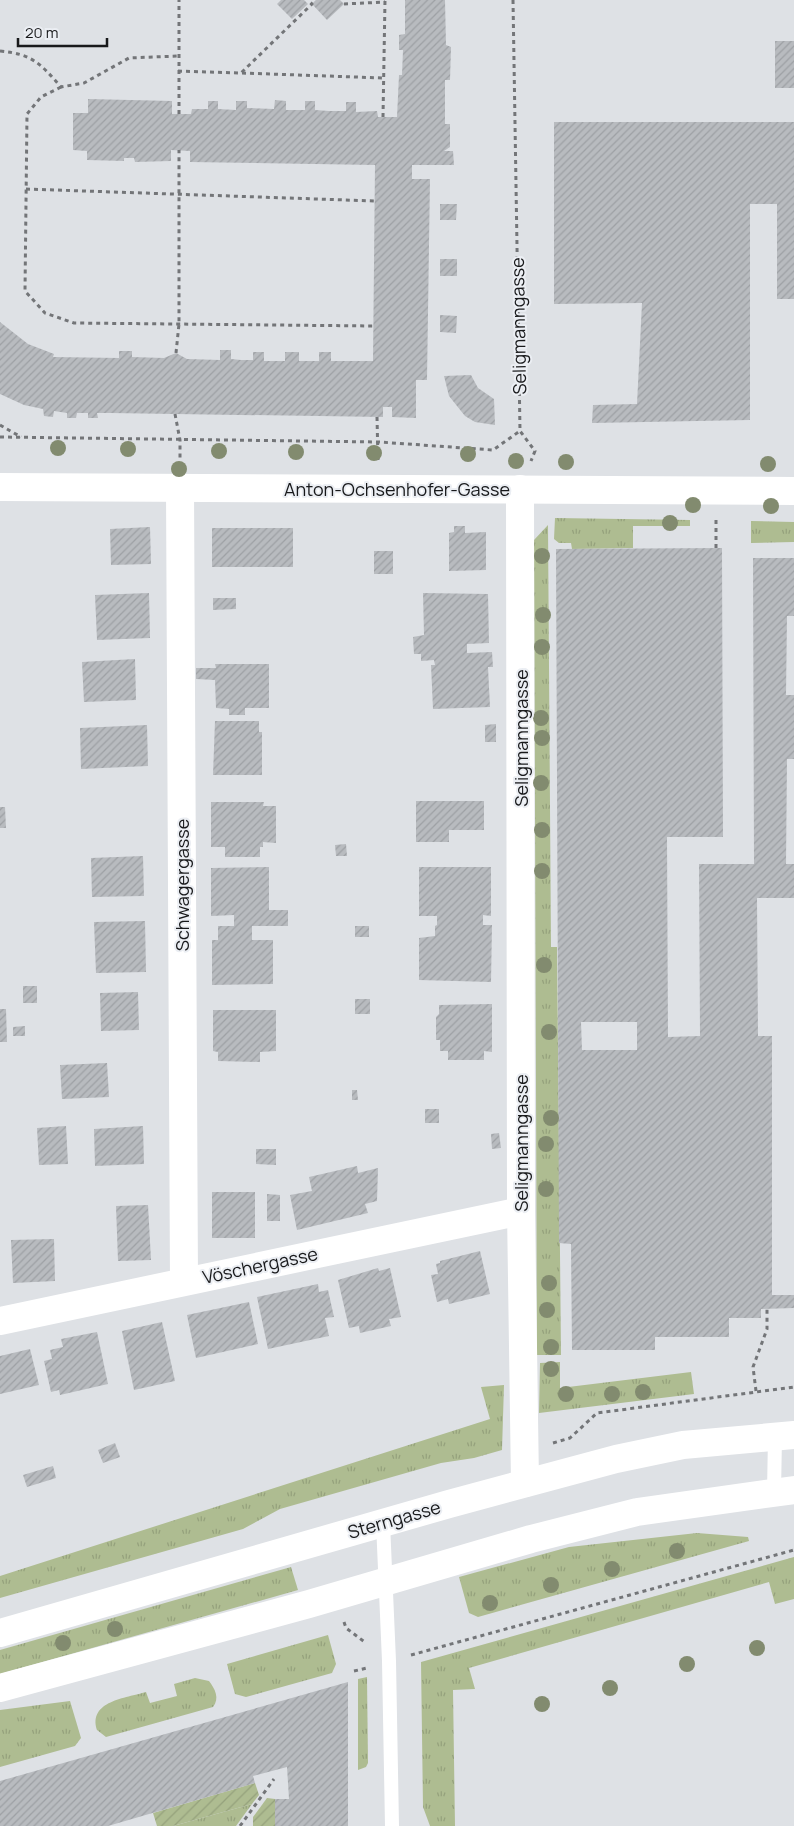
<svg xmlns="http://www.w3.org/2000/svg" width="794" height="1826" font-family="Manrope,sans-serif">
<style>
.grass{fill:url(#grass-tufts)}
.garden{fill:url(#garden-furrows)}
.building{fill:url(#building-hatch);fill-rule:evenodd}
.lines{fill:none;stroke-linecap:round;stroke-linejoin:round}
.path{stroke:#737578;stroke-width:3;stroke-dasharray:4 4;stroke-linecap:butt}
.lane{stroke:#fff;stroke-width:14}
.street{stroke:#fff;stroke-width:28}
.secondary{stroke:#fff;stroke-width:28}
.tree{fill:#828b6f}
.labels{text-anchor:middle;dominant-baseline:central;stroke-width:4;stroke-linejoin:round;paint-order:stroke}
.street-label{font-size:18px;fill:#18191b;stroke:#ebeef3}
</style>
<defs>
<pattern id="grass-tufts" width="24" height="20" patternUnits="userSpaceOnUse" patternTransform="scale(1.25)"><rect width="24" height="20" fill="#aebc91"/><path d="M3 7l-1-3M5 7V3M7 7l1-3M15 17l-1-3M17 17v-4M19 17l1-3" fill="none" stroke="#95a17c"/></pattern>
<pattern id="garden-furrows" width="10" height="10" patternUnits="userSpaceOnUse" patternTransform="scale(1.25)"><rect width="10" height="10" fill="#aebc91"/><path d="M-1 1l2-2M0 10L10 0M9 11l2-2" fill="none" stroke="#95a17c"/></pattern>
<pattern id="building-hatch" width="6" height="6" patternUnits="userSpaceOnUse" patternTransform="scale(1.25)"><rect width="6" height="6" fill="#b8bbbf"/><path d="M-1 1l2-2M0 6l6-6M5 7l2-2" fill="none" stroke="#9da0a4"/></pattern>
</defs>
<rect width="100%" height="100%" fill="#dee1e5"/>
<g class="grass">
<polygon points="555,518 690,520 690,526 633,526 633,548 572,549 571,543 559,543 554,539"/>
<polygon points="751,521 794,522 794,542 751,543"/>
<polygon points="548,525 551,947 557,947 561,1355 537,1355 534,540"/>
<polygon points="560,1362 560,1388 691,1372 694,1394 539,1413 540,1363"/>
<polygon points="504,1385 502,1450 474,1458 441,1463 280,1509 243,1529 0,1598 0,1576 490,1419 481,1387"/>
<polygon points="697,1533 748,1537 749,1541 478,1617 469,1613 459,1577 569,1547"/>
<polygon points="794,1557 794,1599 775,1604 769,1582 469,1668 475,1689 453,1690 455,1826 430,1826 423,1807 421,1662"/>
<polygon points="291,1567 298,1590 0,1674 0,1650"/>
<polygon points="328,1635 336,1664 332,1673 246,1697 235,1694 227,1664"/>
<polygon points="367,1677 368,1763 366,1767 358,1770 358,1679"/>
<path d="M195,1678L209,1681C215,1689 220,1698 213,1707L106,1737L97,1730C88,1701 126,1698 146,1692L150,1703L177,1696L174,1684Z"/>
<polygon points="70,1701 81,1738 75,1746 0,1767 0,1710"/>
<polygon points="252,1804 236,1826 173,1826"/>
</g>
<g class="garden">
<polygon points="255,1783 259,1795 252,1804 173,1826 157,1826 153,1813"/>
<polygon points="267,1798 275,1799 275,1826 253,1826 253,1817"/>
</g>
<g class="building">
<polygon points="281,0 304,0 308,4 292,19 277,4"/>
<polygon points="316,0 340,0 344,4 327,20 312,4"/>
<polygon points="405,0 445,0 446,45 451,47 450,80 445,80 445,124 450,124 450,147 444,151 453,151 454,165 412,165 412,179 430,179 427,380 416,380 416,418 392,417 392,407 383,407 383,417 110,413 97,413 98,418 88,418 88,413 77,413 76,418 67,418 67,413 54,411 53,417 44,416 43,409 24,405 0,394 0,322 28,344 54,354 53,357 119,358 119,351 132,351 132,357 164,358 176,353 187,359 220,360 220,350 231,350 231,359 241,360 253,360 253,352 264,352 264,361 285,361 285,352 299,352 299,361 319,361 319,352 331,352 331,361 373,361 375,165 190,162 190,151 171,150 171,161 135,162 134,158 124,158 124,161 87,160 87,151 73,150 73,113 88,113 88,99 172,101 172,114 191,114 192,109 208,109 208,101 218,101 218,109 236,110 236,101 247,101 247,108 274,109 275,100 286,101 286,110 305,110 305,101 315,101 315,110 329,111 346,111 346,102 356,102 356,112 377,111 378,117 397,117 399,75 402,75 403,50 399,50 399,35 405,34"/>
<rect x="775" y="41" width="19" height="47"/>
<polygon points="554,122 794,122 794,299 777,299 777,204 750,204 750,420 592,423 593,405 637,404 642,303 554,304"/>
<polygon points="440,204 457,204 456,220 440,220"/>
<rect x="440" y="259" width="17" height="17"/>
<polygon points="440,315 457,316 456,333 440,332"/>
<polygon points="471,375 478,388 494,399 495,425 475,422 465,416 449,396 444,376"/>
<polygon points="454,526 465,526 465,533 486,532 486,570 449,571 449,533 454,532"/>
<polygon points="150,527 151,564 111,565 110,529"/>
<rect x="212" y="528" width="81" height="39"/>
<path d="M722,548L723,837H667L668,1037L700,1036L699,864H754L753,558H794V616H787L786,695H794V759H787L786,864H794V898H757L758,1036H772V1295H794V1308L761,1309V1318H729V1337H655V1350H572L571,1244L559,1243L556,549ZM581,1022H637V1050H582Z"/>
<rect x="374" y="551" width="19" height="23"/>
<polygon points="149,593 150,638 97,640 95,595"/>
<polygon points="423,593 488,594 489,643 467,644 467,653 492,652 493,667 488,667 490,707 433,709 431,665 435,665 434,660 421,661 421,654 414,654 413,637 424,635"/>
<polygon points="213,598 236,598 236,609 213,610"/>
<polygon points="135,659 136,700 84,702 82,662"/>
<polygon points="215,664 269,664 269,708 245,708 245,715 229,715 229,709 216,708 215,680 196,679 196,668 216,668"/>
<polygon points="215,721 259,721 259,732 262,732 262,775 213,775"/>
<polygon points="496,724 496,742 485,742 485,725"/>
<polygon points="147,725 148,766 81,769 80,728"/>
<polygon points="416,801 484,801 484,830 449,830 449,842 416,842"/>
<polygon points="211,802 264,802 263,806 276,806 276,843 263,842 263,847 260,847 260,857 225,857 225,847 211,847"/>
<polygon points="0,807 5,807 6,828 0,828"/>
<polygon points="346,844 347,856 336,856 335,845"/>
<polygon points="143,856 144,896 92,897 91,858"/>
<polygon points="269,867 269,910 288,910 288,926 252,926 252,940 273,940 273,984 212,985 212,940 218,940 218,926 234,926 234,915 211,916 211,868"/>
<polygon points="419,867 491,867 491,916 483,915 483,925 492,925 491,982 419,980 419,938 435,936 435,926 437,925 437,916 419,916"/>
<polygon points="145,921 146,972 96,973 94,922"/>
<rect x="355" y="926" width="14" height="11"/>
<rect x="23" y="986" width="14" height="17"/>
<polygon points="138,992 139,1030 101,1031 100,993"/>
<rect x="355" y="999" width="15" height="15"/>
<polygon points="492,1004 492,1052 484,1051 484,1060 448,1060 448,1051 440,1051 440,1040 436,1040 436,1017 439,1014 439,1005"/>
<polygon points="0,1009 6,1009 7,1042 0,1042"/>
<polygon points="213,1010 276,1010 276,1051 260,1052 260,1062 218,1061 218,1052 213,1051"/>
<polygon points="25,1026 25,1036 13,1036 13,1027"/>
<polygon points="107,1063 109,1097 62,1099 60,1065"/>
<polygon points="352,1090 357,1090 358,1100 352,1100"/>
<rect x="425" y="1109" width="14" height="14"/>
<polygon points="66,1126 68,1164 39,1165 37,1128"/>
<polygon points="143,1126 144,1164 95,1166 94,1129"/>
<polygon points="499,1133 501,1148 492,1149 491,1134"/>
<polygon points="256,1149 276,1149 276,1165 256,1164"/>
<polygon points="357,1166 358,1173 378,1168 377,1201 365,1204 368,1213 297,1230 290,1195 312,1191 309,1177"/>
<rect x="212" y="1192" width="43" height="46"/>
<polygon points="267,1194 280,1195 280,1221 267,1221"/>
<polygon points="148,1205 151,1260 118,1261 116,1206"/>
<polygon points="54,1239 55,1281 13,1283 11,1240"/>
<polygon points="480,1251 490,1294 449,1304 448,1299 437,1302 431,1275 438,1274 436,1264 440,1263 440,1261"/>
<polygon points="378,1268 379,1271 390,1268 401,1317 389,1319 391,1326 360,1333 359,1326 349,1328 338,1280"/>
<polygon points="318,1284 319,1292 328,1290 334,1317 325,1318 329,1336 268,1349 257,1297"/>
<polygon points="249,1302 258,1344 196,1358 187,1315"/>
<polygon points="162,1322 175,1381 134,1390 122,1331"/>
<polygon points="97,1332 108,1384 60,1395 59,1390 51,1392 44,1361 52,1359 50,1350 63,1347 61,1339"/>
<polygon points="30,1349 39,1385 0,1394 0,1356"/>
<polygon points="115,1443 120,1457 103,1463 98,1450"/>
<polygon points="53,1466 56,1478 27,1487 23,1475"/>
<polygon points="348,1682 348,1826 275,1826 275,1799 289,1799 287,1767 253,1776 255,1783 108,1826 0,1826 0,1781"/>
</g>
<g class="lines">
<g class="path">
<polyline points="513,0 520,431 535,451 531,461"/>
<polyline points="344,4 385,2"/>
<path d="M0,51C32,54 40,63 61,87L84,83L129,58L178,56"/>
<polyline points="178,71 241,73 312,4 308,0"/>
<polyline points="242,73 383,78"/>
<polyline points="61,87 41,97 27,114 25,291 45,313 74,323 374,326"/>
<polyline points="179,114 179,0"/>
<polyline points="383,117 385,0"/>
<polyline points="26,189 375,201"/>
<polyline points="176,353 179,324 179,150"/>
<polyline points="175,414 180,440 180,461"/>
<polyline points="377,417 378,460"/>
<polyline points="0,425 21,437"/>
<polyline points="0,437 379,442 493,450 520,431"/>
<polyline points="716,548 716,518"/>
<polyline points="756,1391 753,1367 767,1329 767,1309"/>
<polyline points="553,1443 570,1438 597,1413 794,1387"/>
<polyline points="344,1622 346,1628 366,1643"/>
<polyline points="411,1655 794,1550"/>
<polyline points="354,1671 367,1668"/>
<polyline points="240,1826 274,1779"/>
</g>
<g class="lane">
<polyline points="774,1492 775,1437"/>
<polyline points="383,1523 389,1661 392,1826"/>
</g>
<g class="street">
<polyline points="0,487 794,491"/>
<polyline points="180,489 184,1281"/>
<polyline points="520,489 521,1211 525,1483"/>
<polyline points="0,1321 521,1211"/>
</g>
<g class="secondary">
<polyline points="0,1633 449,1504 616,1459 683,1445 794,1435"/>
<polyline points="0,1688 309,1604 531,1539 637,1512 794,1490"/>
</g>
</g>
<g class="tree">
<circle cx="58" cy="448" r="8"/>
<circle cx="128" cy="449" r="8"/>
<circle cx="219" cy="451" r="8"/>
<circle cx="296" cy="452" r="8"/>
<circle cx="374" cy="453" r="8"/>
<circle cx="468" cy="454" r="8"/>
<circle cx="516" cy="461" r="8"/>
<circle cx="566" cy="462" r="8"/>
<circle cx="768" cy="464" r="8"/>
<circle cx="179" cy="469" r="8"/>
<circle cx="693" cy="505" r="8"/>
<circle cx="771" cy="506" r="8"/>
<circle cx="670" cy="523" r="8"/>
<circle cx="542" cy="556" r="8"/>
<circle cx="543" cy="615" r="8"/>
<circle cx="542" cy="647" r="8"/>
<circle cx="541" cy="718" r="8"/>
<circle cx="542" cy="738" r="8"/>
<circle cx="541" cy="783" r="8"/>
<circle cx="542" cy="830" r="8"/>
<circle cx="542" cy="871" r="8"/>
<circle cx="544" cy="965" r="8"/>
<circle cx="549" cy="1032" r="8"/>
<circle cx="551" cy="1118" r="8"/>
<circle cx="546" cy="1144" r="8"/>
<circle cx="546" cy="1189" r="8"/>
<circle cx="549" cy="1283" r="8"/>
<circle cx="547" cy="1310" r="8"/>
<circle cx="551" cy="1347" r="8"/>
<circle cx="551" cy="1369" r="8"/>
<circle cx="643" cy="1392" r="8"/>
<circle cx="566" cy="1394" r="8"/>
<circle cx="612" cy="1394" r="8"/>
<circle cx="677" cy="1551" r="8"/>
<circle cx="612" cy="1569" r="8"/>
<circle cx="551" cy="1585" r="8"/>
<circle cx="490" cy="1603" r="8"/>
<circle cx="115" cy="1629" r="8"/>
<circle cx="63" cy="1643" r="8"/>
<circle cx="757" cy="1648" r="8"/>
<circle cx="687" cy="1664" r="8"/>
<circle cx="610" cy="1688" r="8"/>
<circle cx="542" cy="1704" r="8"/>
</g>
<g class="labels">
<g class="street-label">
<text transform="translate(518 326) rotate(-91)">Seligmanngasse</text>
<text x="397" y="489">Anton-Ochsenhofer-Gasse</text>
<text transform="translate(521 738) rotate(-90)">Seligmanngasse</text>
<text transform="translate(182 885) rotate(-90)">Schwagergasse</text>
<text transform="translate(521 1143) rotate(-90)">Seligmanngasse</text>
<text transform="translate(260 1265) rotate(-12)">Vöschergasse</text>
<text transform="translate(394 1519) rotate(-16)">Sterngasse</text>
</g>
</g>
<path d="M18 38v8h89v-8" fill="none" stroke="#18191b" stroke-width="2.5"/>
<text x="25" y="38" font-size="15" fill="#18191b" stroke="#ebeef3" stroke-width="4" paint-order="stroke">20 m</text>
</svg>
